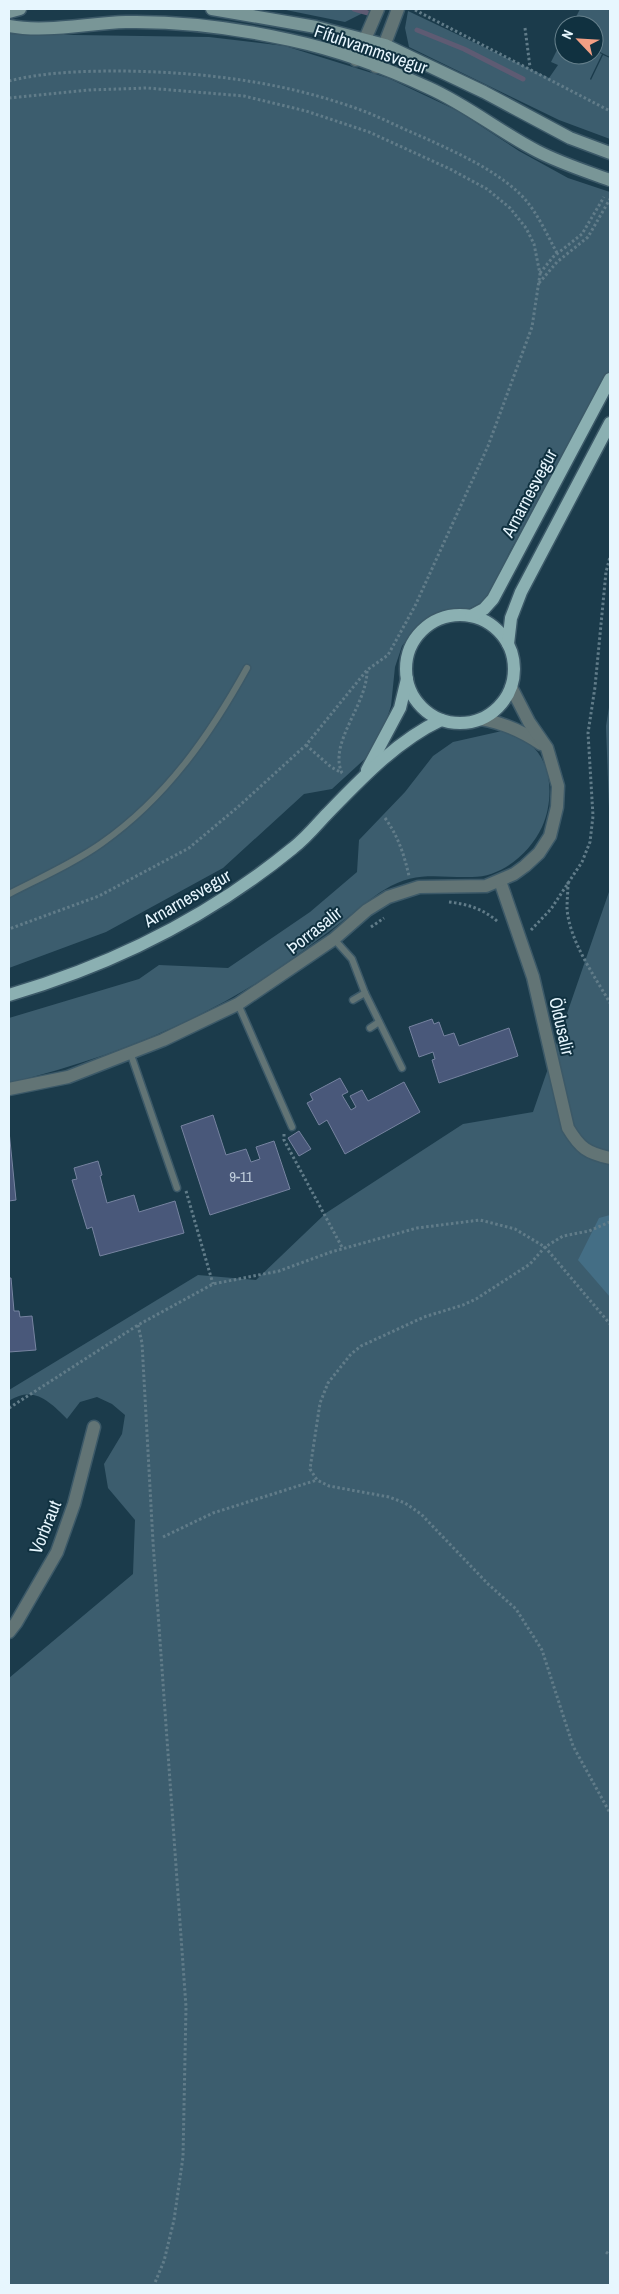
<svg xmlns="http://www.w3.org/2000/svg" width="619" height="2294" font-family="'Archivo Narrow',sans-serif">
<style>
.green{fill:#3c5d6e}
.forest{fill:#446e85}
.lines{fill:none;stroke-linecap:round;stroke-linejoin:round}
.stream{stroke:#5e5b73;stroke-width:5}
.building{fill:#49587a;stroke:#7683a0}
.service-casing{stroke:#3c5968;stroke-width:9}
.minor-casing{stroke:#3c5968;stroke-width:15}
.secondary-casing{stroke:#3c5968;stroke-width:15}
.primary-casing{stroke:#3c5968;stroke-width:15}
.path{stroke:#617c89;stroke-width:3;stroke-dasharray:2.5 2.5;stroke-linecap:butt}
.service{stroke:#627475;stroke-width:6}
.minor{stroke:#627475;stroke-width:12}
.secondary{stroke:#799697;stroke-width:12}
.primary{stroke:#8bb0b2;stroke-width:12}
.labels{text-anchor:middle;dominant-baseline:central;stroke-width:4;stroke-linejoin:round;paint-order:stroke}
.number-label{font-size:15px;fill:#c0cedd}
.street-label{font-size:18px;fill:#e7f6fe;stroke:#103140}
</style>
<rect width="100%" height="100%" fill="#1b3b4b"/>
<g class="green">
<polygon points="281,9 365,9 361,14 345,22"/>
<polygon points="580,9 610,9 610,57 594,49 594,25 572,25"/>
<polygon points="408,11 549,78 558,65 551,62 564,36 564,55 594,55 594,51 602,54 590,79 591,80 603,55 610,58 610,139 559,120 409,47 405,28"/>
<polygon points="9,34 209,37 285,46 388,78 458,111 519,151 568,178 610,192 610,370 509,553 494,587 484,601 467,610 430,618 415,629 402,646 395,667 391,706 383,730 368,756 332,789 304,794 223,868 106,932 9,968"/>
<polygon points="610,701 610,836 606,726"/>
<path d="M502,731C523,737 538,746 546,768C552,786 550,810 542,827C530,853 502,877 472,877C438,878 416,870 384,890C372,897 360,908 348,917C320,938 292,960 263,979C184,1029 99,1061 9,1083V1018L139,979L159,965L228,968L310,912L357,872L359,840L405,792L433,756L453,742Z"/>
<path d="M610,889V1151L608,1154L610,1159V2285H9V1678L133,1574L135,1520L108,1488L104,1464L122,1434L125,1415L112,1404L97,1397L80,1402L67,1419C50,1402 34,1385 9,1401V1390L198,1275L256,1280L326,1213L463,1124L533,1112Z"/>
</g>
<polygon class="forest" points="610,1215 610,1297 578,1260 599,1218"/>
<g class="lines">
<g class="stream">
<polyline points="354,9 368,13"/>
<polyline points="417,30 464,49 523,79"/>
</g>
</g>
<g class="building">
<polygon points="432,1019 434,1024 439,1022 444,1036 454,1033 459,1046 509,1028 518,1056 439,1083 432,1060 435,1059 433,1052 419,1057 409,1027"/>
<polygon points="340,1078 348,1092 342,1095 351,1110 356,1107 350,1096 362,1090 368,1101 404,1082 420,1112 345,1154 327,1120 319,1125 307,1103 313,1100 310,1094"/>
<polygon points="213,1115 226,1155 246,1149 251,1162 260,1159 256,1147 274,1141 290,1189 210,1215 181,1126"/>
<polygon points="9,1131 16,1200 9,1201"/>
<polygon points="299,1131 311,1149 299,1156 288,1138"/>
<polygon points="98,1161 102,1175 100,1176 107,1203 134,1195 139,1212 175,1201 184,1233 100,1256 92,1227 87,1229 72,1180 77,1179 74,1168"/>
<polygon points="9,1278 11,1278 14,1311 19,1311 20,1317 32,1316 36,1350 9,1352"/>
</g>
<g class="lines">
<defs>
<g id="service">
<path d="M9,894C40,878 74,863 102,843C166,798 210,735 247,668"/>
<polyline points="334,939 352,959 365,993 402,1068"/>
<polyline points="353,1000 365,993"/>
<polyline points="238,1004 292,1127"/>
<polyline points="370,1028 379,1022"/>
<polyline points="130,1052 177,1188"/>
</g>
<g id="minor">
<polyline points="356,60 378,9"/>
<polyline points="376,67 398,9"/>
<path d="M481,719C504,723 522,731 541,744"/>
<path d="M500,881L533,977L568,1128C580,1148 587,1153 610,1158"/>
<polyline points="9,1089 68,1077 163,1040 238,1004 334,939 367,910 388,897 419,887 486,886 514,874 525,866 539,853 550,836 557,807 558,786 547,748 529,722 511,687"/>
<polyline points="9,1632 16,1623 57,1552 74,1504 94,1427"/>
</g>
<g id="secondary">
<polyline points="212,9 316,27 385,45 484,92 570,138 610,153"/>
<polyline points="9,12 20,9"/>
<path d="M9,26C47,33 87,23 126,22C181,21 236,28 290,40C337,50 386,68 429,88C467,105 500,132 537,151C560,163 585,171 610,180"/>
</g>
<g id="primary">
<circle cx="460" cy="669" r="54"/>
<polyline points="471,616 484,609 493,599 610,379"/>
<polyline points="508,644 511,618 521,592 610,423"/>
<polyline points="367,770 400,708 407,679"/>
<path d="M9,995C112,965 210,916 293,848C305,839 315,827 325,816C359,781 396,741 441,720"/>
</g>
</defs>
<use href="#service" class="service-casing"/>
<use href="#minor" class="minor-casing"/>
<use href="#secondary" class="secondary-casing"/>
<use href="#primary" class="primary-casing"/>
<g class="path">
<polyline points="415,10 610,111"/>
<polyline points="525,28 530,67"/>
<path d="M9,81C45,72 84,71 121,71C204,72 288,82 366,112C386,120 405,130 425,138C457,153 492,168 519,193C536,209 546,233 557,253"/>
<polyline points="9,98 89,90 147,88 244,96 306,111 369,132 450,169 487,189 510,208 526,228 534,244 540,274 532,327 488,446 415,606 388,655 367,670 306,745 239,806 189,848 99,896 9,929"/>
<polyline points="540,273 553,257 582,234 604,197"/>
<polyline points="539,283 557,262 588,237 610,199"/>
<polyline points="306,745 331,767 342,773"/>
<path d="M342,773C328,743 367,705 367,671"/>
<path d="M385,818C398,836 404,854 409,876"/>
<path d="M568,882C568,891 567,900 567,909C570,942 594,975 610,1003"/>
<path d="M449,902C467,904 484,909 498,922"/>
<polyline points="371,927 384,918"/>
<polyline points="531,930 551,909 582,862 590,842 593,816 588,733 595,687 606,572 610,557"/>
<polyline points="284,1134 284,1140 343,1249"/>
<polyline points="186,1191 213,1284"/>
<polyline points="610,1222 589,1231 563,1236 545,1247 530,1264 476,1299 463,1305 424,1317 361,1346 351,1354 328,1383 320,1403 310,1469 317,1480 329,1486 389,1497 405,1503 421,1514 488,1584 516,1609 542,1650 573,1746 610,1813"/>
<polyline points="138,1325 142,1343 153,1542 186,2007 183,2157 174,2220 164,2261 154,2285"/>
<polyline points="9,1408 138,1325 213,1284 279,1271 331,1252 417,1228 480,1220 515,1229 545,1247 610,1324"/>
<polyline points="163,1537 213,1513 317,1480"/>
<polyline points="606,2252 610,2255"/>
</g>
<use href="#service" class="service"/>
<use href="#minor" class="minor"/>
<use href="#secondary" class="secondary"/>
<use href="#primary" class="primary"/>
</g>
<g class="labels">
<g class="number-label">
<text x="241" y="1176">9-11</text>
</g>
<g class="street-label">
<text transform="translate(371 49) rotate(19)">Fífuhvammsvegur</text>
<text transform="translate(529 493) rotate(-62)">Arnarnesvegur</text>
<text transform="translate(187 898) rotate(-30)">Arnarnesvegur</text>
<text transform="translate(314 930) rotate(-38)">Þorrasalir</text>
<text transform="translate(562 1026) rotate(77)">Öldusalir</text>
<text transform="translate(45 1527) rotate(-68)">Vorbraut</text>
</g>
</g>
<rect width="619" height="2294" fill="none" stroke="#e7f6fe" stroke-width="20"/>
<g transform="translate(579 40) rotate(295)"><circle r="24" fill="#103140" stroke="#66808c"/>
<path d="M0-4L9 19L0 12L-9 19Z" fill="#f39f84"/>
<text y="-8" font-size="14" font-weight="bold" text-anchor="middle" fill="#e7f6fe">N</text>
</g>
</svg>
